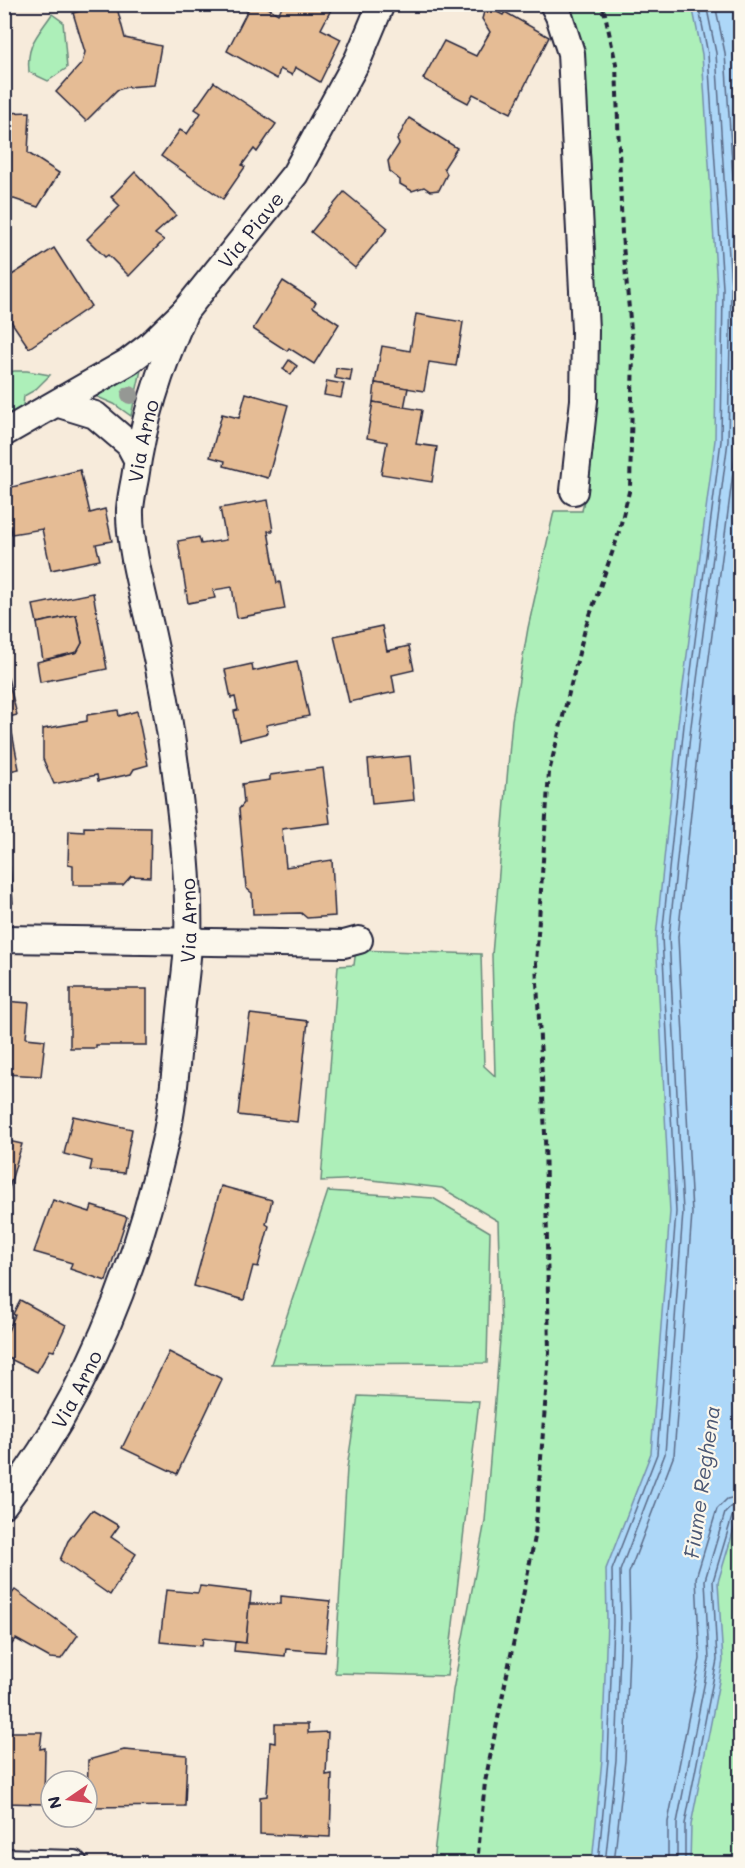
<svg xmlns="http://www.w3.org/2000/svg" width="745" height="1868" font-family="Mali,sans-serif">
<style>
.green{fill:#adefb9;stroke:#68887a;stroke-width:1.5}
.water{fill:#add7f8;stroke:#758fac;stroke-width:1.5}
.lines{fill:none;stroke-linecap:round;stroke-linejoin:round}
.shore{stroke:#5a6a87;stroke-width:1.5}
.building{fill:#e5bc95;stroke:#22223b;stroke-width:1.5}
.minor-casing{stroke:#22223b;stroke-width:30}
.path{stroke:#22223b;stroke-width:4;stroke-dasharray:6 4.5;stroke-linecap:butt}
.minor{stroke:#fbf7ec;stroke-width:26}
.tree{fill:#959894}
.labels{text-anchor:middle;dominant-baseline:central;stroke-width:4.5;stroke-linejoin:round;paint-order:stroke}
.street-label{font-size:20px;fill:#22223b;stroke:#fbf7ec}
.water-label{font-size:21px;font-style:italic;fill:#4c5874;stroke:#fbf7ec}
</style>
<rect width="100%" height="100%" fill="#f7ebdb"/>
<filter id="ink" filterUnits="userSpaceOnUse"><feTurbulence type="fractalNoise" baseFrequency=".0167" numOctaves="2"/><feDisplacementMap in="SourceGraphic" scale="12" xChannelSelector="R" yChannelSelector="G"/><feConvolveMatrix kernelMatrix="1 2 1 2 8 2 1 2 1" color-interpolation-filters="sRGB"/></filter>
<g filter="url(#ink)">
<g class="green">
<polygon points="567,5 740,5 740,1863 433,1863 453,1690 485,1521 501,1327 498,1221 442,1188 363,1179 321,1181 338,966 354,965 356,950 481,954 484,1066 495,1076 492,955 512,720 528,628 554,511 582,511 593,450 597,369 591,165 584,59 575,21"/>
<path d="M52,14L63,22L67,68L48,81L29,72C26,45 37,36 52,14Z"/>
<polygon points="141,370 131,416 114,404 95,396"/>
<polygon points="14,371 27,371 50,375 35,390 24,396 22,416 5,422 4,374"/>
<polygon points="328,1191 433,1198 490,1232 487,1363 271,1364"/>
<polygon points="358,1396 479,1401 447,1676 335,1673 347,1468"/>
</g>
<polygon class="water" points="692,5 740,5 740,1509 718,1582 723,1661 691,1825 690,1863 592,1863 602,1759 607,1622 606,1569 651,1453 670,1212 656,937 678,724 715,440 717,288 702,54"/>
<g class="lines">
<g class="shore">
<polyline points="598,1864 608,1760 613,1622 612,1570 657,1454 676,1212 662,937 684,725 721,441 723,288 708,54 698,4"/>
<polyline points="605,1864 616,1760 621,1623 620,1571 665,1454 683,1212 669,937 691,726 728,441 731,287 716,53 706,4"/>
<polyline points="614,1864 625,1760 630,1623 629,1573 674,1455 692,1213 678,937 700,727 737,442 740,287 725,53 715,4"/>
<polyline points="668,1864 668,1822 700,1659 696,1578 717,1509 727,1499 740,1496"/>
<polyline points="677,1864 677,1823 709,1660 705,1580 725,1513 731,1507 740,1505"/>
<polyline points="685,1864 685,1824 717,1660 713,1581 732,1517 735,1513 740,1512"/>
</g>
</g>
<g class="building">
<polygon points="104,4 116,4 125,38 161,46 154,85 127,87 117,90 86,121 56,92 82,63 85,52 73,13"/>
<polygon points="251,4 262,4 278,14 282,7 277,4 334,4 321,29 341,39 320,82 295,67 292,75 280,69 277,79 227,51"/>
<polygon points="493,10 503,15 505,12 549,37 511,113 473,94 468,103 423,79 444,41 476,56 490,32 482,19 484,12"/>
<polygon points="214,82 276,124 257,152 254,149 242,165 245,167 223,199 161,156 180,130 187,134 201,113 195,109"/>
<polygon points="30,112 28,153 59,173 38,207 14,199 4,199 4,113"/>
<polygon points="409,118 457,148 444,168 447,174 439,190 430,191 424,187 412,191 400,184 400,180 390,172 388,161 399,144 397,140"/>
<polygon points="135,172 176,215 155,234 164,240 129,276 108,255 105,257 87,239 120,206 111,197"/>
<polygon points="344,192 388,228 355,268 311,232"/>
<polygon points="54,248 91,306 29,348 4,311 4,280"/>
<polygon points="283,281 316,302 313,307 339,324 314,364 289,348 287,351 253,329"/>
<polygon points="416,314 463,322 456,366 429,362 424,391 375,383 382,346 410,351"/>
<polygon points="289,360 297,366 291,375 283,369"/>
<polygon points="336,368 352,370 350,381 335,378"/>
<polygon points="327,381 344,384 341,398 324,395"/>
<polygon points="375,383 408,388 404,408 373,402"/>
<polygon points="246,393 288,405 268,478 224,466 225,461 210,457 222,414 239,418"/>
<polygon points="373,402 422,410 416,444 437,447 432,482 381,474 387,442 367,438"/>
<polygon points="80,470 90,513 105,509 112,541 96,544 100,560 51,570 42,529 12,534 4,502 4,489"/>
<polygon points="268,500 273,531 268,531 277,583 280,582 285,609 237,618 232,587 213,590 215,598 188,603 178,541 199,537 201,544 226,540 220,508"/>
<polygon points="93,593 107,669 40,682 37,662 77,652 82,643 76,615 37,623 33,605"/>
<polygon points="76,615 82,643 77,652 43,660 37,623"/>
<polygon points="382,626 387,651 409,646 414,670 392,675 395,692 349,702 334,636"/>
<polygon points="297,661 309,716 266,725 268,733 240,740 234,711 238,710 235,697 231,698 225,670 252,664 253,671"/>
<polygon points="4,678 8,678 17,715 9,717 19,769 4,772"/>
<polygon points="118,710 119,716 137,711 148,765 134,769 131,774 98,781 97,775 54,784 43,759 43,729 87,721 87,715"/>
<polygon points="410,756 414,800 372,804 368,760"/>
<polygon points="323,768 330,823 282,829 286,867 332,860 335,916 307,918 301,913 253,914 252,893 246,888 239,809 244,803 242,784 270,780 270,775"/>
<polygon points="84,827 151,828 150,877 131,876 123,885 73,885 73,865 68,864 69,831 84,832"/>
<polygon points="4,867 10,867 13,903 4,903"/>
<polygon points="70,989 147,989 147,1045 96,1045 96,1048 70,1048"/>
<polygon points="4,1001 29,1003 26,1038 45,1040 41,1076 4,1074"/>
<polygon points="250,1014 308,1021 297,1122 238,1115"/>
<polygon points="73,1116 132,1129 124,1173 90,1170 92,1161 64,1154"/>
<polygon points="4,1140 22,1144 4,1205"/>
<polygon points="221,1186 272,1200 266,1224 269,1226 258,1267 253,1266 244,1300 194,1286"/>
<polygon points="53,1200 90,1212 92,1206 127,1217 106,1281 70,1269 72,1263 34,1252"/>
<polygon points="20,1300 66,1325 54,1351 50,1350 37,1372 4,1356 4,1340 15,1315 13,1314"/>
<polygon points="169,1352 222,1379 177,1474 122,1448"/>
<polygon points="92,1510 119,1526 111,1537 136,1554 110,1595 60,1560 68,1541"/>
<polygon points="200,1586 251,1592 246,1643 203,1638 202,1646 160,1642 166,1590 198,1593"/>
<polygon points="15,1590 78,1635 61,1659 50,1658 16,1639 7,1650 4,1648 4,1603"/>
<polygon points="281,1596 330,1601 325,1652 286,1649 285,1656 234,1651 235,1642 246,1643 249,1604 281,1604"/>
<polygon points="275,1724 308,1724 308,1733 328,1732 326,1775 332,1774 330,1837 260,1834 260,1797 267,1796 270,1742 275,1743"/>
<polygon points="4,1732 42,1732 40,1749 45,1748 44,1804 5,1803"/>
<polygon points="124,1750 187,1755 185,1806 87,1807 88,1760"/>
</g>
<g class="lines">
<defs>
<g id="minor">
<polyline points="553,4 559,16 571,53 585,330 584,400 574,491"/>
<polyline points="59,404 95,415 129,444 137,459"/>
<path id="s1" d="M4,433L128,362L149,346L185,311L295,174L358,59L381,4"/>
<polyline points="4,939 344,944 359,940"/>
<path id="s2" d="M4,1504C86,1398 136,1270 165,1141C174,1104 176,1061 180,1023C182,996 187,969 188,942C190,886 183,829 176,773C170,724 161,674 150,626C142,591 129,544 130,509C131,498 133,488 135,478C143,419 161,365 185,311"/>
<polyline points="4,1862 74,1864"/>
</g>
</defs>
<use href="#minor" class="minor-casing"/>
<polyline class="path" points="477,1864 485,1782 535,1537 549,1353 545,1134 536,963 549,772 585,629 617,539 630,488 633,351 622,235 616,64 605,14 600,4"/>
<use href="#minor" class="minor"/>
</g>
<circle class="tree" cx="130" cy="395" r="9"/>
</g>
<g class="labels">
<g class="street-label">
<text stroke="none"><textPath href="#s1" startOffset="324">Via Piave</textPath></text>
<text stroke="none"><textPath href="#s2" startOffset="1108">Via Arno</textPath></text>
<text stroke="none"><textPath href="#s2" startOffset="622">Via Arno</textPath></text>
<text stroke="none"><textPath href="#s2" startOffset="136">Via Arno</textPath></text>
</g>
<g class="water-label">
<text transform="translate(701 1482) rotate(-82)">Fiume Reghena</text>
</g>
</g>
<rect width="745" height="1868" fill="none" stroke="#fbf7ec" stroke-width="24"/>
<rect x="12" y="12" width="721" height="1844" fill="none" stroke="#22223b" stroke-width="2" filter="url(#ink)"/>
<g transform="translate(69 1799) rotate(256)"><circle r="28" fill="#fbf7ec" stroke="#a4a2a5" stroke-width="1.5"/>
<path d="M0-4.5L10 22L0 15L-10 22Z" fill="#d1495b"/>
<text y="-9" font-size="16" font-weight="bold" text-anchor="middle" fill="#22223b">N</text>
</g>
</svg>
